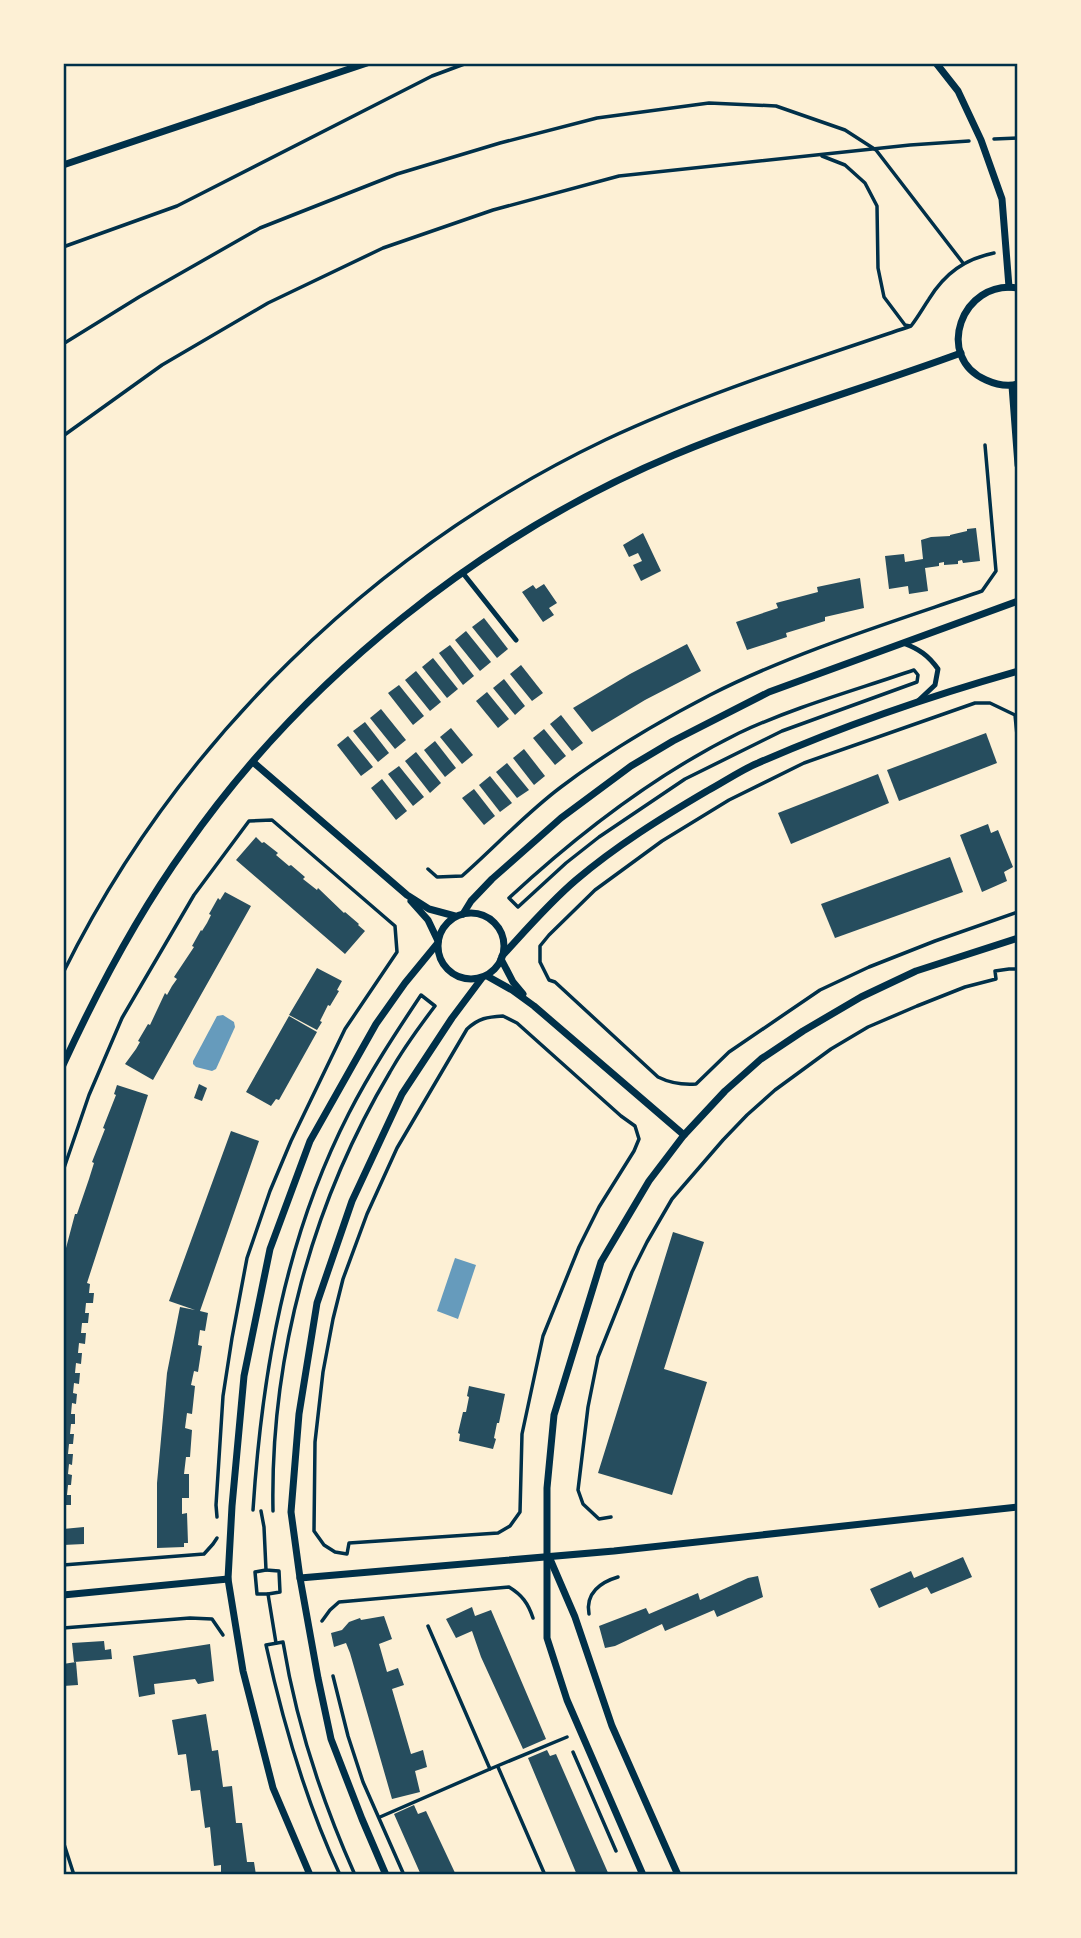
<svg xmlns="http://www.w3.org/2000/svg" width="1081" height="1938" font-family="Commissioner,sans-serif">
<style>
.water{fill:#669bbc}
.building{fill:#264d5e}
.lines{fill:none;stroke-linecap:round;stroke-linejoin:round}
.path{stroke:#003049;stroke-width:3.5}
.service{stroke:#003049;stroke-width:5}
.minor{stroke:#003049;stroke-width:7}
.neatline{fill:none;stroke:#003049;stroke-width:2.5}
</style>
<rect width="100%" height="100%" fill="#fdf0d5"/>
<g class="water">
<polygon points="223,1015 234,1022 235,1027 216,1069 212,1071 196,1067 193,1064 193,1061 217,1016"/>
<polygon points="455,1258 476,1265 458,1319 437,1311"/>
</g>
<g class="building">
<polygon points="976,528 980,561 963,563 962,560 958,561 958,564 944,565 944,562 939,563 939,566 925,568 928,591 909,594 908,586 889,589 885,556 904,554 905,562 923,559 921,540 931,537 950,536 950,535 967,531 967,529"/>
<polygon points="643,533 661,571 641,581 633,565 642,561 638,553 629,557 623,545"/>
<polygon points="860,578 864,608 825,617 825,621 786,633 787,637 747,650 736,622 778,608 776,603 818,592 817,587"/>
<polygon points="544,584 557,603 549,608 554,615 543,622 522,592 533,585 536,589"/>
<polygon points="484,618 508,649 497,658 472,627"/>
<polygon points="466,631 491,662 480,671 455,640"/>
<polygon points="687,644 701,671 645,700 592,732 573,708 630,674"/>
<polygon points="450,645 474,676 463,685 439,653"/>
<polygon points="433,658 458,689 447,698 422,667"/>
<polygon points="521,665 543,693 532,701 510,674"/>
<polygon points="416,671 441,702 430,711 405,680"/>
<polygon points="504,679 525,706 515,715 493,688"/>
<polygon points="399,685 424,716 413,725 388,693"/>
<polygon points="487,692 509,719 498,728 476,701"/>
<polygon points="381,709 406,740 395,749 370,718"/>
<polygon points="561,715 583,743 572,751 550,724"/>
<polygon points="365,722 389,753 378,762 353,731"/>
<polygon points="451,728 473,755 462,764 440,737"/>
<polygon points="544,729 566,756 555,765 533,738"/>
<polygon points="986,733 997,763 899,801 887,770"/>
<polygon points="348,736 373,767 361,776 337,745"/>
<polygon points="435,741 456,768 445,777 424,750"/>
<polygon points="524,749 545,776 534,785 513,758"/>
<polygon points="416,752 441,783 430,793 405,761"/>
<polygon points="507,763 529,790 517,798 496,772"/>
<polygon points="399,766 424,797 413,806 388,774"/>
<polygon points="878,774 889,803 791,844 778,813"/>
<polygon points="490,776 512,803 500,812 479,785"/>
<polygon points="382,779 407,811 396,820 371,788"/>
<polygon points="474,789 495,816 484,825 462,798"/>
<polygon points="988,824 991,833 998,830 1013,867 1004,872 1007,881 982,892 960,835"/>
<polygon points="256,837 262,843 264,842 278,853 276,855 289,866 291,865 305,877 303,879 317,890 318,888 344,913 345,912 359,924 358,925 365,931 345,954 236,860"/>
<polygon points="950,857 963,892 835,938 821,904"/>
<polygon points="225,892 251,906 153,1080 125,1064 136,1049 140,1042 138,1041 148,1024 150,1025 165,993 167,995 172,986 177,979 174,977 194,947 192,946 201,930 202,931 207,923 211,915 209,914 218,898 220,900"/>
<polygon points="317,968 342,981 337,990 339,991 330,1006 328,1005 320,1021 322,1022 317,1030 289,1015"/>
<polygon points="289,1016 317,1032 279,1100 276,1099 271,1106 246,1092"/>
<polygon points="199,1084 207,1088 202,1101 194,1098"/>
<polygon points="117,1085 148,1095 87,1283 90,1284 89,1293 94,1293 93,1303 86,1303 85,1313 89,1313 88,1323 82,1323 81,1333 86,1333 85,1344 79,1343 78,1353 82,1353 81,1364 76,1363 75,1373 80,1373 79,1384 74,1383 73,1393 77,1394 76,1404 72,1403 71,1414 75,1414 75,1424 71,1424 70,1434 74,1434 73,1444 69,1444 68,1454 73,1454 72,1465 69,1464 68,1474 72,1475 71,1485 68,1485 67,1495 71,1495 71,1505 63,1505 63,1301 65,1301 66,1295 63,1295 65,1279 63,1278 63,1252 64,1248 66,1248 75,1214 77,1214 89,1179 94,1163 92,1162 105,1129 103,1128 116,1095 114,1094"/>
<polygon points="231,1131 259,1141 200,1311 208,1313 205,1331 200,1330 198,1345 202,1346 198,1372 194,1371 191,1385 195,1386 192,1414 187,1413 185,1428 192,1430 190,1457 186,1457 184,1474 189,1474 189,1498 182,1498 182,1514 187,1513 188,1543 184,1543 184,1547 157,1548 157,1483 167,1373 180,1307 195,1310 169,1301"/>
<polygon points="673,1232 704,1242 664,1369 707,1382 672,1495 598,1473"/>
<polygon points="469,1386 505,1394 499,1423 497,1423 494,1438 496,1439 493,1449 459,1441 460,1434 458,1433 463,1412 466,1412 469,1397 467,1396"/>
<polygon points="84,1527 84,1544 63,1545 63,1529"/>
<polygon points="963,1557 972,1577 931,1594 927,1587 879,1608 870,1589 911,1571 914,1578"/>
<polygon points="758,1576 763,1597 717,1617 714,1610 665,1631 662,1624 615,1646 605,1648 599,1626 646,1608 649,1614 698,1593 700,1600 748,1578"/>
<polygon points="472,1607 475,1616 491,1610 546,1739 523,1749 481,1657 472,1631 456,1638 446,1619"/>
<polygon points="384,1616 392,1639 379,1644 387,1672 398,1668 404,1685 392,1689 411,1754 423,1750 427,1767 415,1771 420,1792 392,1799 350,1653 346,1643 334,1647 331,1633 342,1630 349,1622 360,1618 361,1620"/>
<polygon points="104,1641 105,1650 111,1649 112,1659 74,1662 72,1643"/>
<polygon points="210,1644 214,1681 198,1684 195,1679 154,1684 155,1694 139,1697 133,1656"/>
<polygon points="76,1662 78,1685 63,1686 63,1664"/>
<polygon points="206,1714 212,1751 218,1750 223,1787 232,1786 236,1823 242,1823 247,1862 254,1862 256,1875 221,1875 221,1865 214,1866 210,1827 205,1828 200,1790 191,1791 186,1754 178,1755 172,1720"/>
<polygon points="547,1750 550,1756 556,1754 609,1875 577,1875 528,1758"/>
<polygon points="414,1805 418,1814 426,1811 456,1875 421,1875 394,1814"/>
</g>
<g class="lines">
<g class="path">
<polyline points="994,139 1018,138"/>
<polyline points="822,156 845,165 865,183 877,206 878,268 884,297 905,325 910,326"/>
<polyline points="63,247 177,206 432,76 467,63"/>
<polyline points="63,344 139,297 260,228 397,174 500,143 597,118 709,103 776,106 845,130 876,150 963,263"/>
<polyline points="63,436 162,365 268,303 383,248 493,210 619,176 910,145 969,141"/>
<path d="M914,670L918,675L917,682L782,731L685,779L599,837L566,863L518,907L509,898C578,834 654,775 739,733C794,707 856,690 914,670Z"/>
<path d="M1018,745L1015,715L990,703H975L804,763L729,800L662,841L595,890L549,935L540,946V962L549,980L555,982L658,1077C670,1083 682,1085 696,1084L729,1052L820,990L869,967L935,941L1018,912"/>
<path d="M428,869L437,877L462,876C495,847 525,814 561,787C607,752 658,722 710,695C794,652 892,622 982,591L996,571L985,445"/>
<path d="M63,973C177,742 373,551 605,440C703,394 808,361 911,326C918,317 923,308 929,299C945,273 965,259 994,253"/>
<path d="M503,1016L517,1023L621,1116L635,1126L639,1139L634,1151L599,1207L579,1247L543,1336L522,1434L520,1512L510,1526L498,1533L349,1543L347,1554L335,1552L324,1545L314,1531L315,1442L323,1372L333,1319L343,1279L367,1214L397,1148L467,1029C479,1018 487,1017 503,1016Z"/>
<polyline points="63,1171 89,1095 122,1018 194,895 249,821 272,820 395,926 397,952 345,1029 291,1141 270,1191 247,1258 232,1338 223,1396 216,1505 217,1517"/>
<path d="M253,1510C262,1372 285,1238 349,1113C370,1072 395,1034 421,995L435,1006C419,1027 403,1049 390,1072C312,1203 270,1358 273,1511"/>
<polyline points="261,1511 264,1527 266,1570 279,1571 280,1592 268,1594 276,1643"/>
<polyline points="611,1517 599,1519 583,1504 578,1490 588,1407 598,1357 632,1272 647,1242 672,1199 723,1140 747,1115 775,1090 831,1049 868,1027 917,1006 965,987 996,979 995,971 1009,969 1018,969"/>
<polyline points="63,1565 204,1554 213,1544 217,1538"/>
<polyline points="266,1570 255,1572 257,1594 268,1594"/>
<path d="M589,1614C585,1593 601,1582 618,1577"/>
<path d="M322,1621L330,1610L339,1602L509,1587C522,1595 528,1603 533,1618"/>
<polyline points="428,1626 490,1769 567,1737"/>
<polyline points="63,1628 190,1618 212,1619 223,1635"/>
<polyline points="333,1676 348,1736 363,1782 404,1875"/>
<polyline points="573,1752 616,1851"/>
<polyline points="498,1767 545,1875"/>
<polyline points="380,1817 490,1769"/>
<polyline points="63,1841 74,1875"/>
<path d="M340,1875C306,1802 283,1723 266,1645L283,1642C296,1722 322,1801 355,1875"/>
</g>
<g class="service">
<polyline points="462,572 516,640"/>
<path d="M903,643C919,649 928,655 938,669L935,685L918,701"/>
</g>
<g class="minor">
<polyline points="936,63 958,91 981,140 1002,199 1009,287"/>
<polyline points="63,165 367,63"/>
<path d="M1018,288C961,279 934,358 986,380C997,385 1007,387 1018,384"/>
<polyline points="1012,386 1018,465"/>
<polyline points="253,762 407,895 429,909 455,916"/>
<polyline points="411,901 428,920 438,941"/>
<circle cx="471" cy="946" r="33"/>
<polyline points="463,914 471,901 492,879 561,818 631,766 673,741 769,692 1018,601"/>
<path d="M502,956C526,930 549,903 576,880C616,846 661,818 707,791C724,782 741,770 758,763C842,726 930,696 1018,671"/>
<polyline points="501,959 513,982 523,994"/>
<polyline points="487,976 512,990 534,1006 684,1135"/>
<path d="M63,1065C98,989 137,915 186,847C304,678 483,535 674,455C767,416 866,388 961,353"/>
<polyline points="550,1559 575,1617 612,1726 678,1875"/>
<polyline points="300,1578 614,1551 1018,1507"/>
<polyline points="63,1595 228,1579"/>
<polyline points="310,1875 273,1788 243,1671 228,1579 232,1506 244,1376 270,1249 310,1141 376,1024 405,983 437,944"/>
<polyline points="386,1875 362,1819 331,1739 318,1678 300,1578 291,1512 299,1414 317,1303 352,1201 402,1094 452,1018 482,978"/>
<polyline points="643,1875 567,1700 547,1638 547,1488 554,1415 601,1262 649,1181 684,1135 725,1091 761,1059 803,1031 861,997 916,971 1018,938"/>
</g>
</g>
<rect width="1081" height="1938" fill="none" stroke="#fdf0d5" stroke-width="130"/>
<rect x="65" y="65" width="951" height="1808" class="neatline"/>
</svg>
